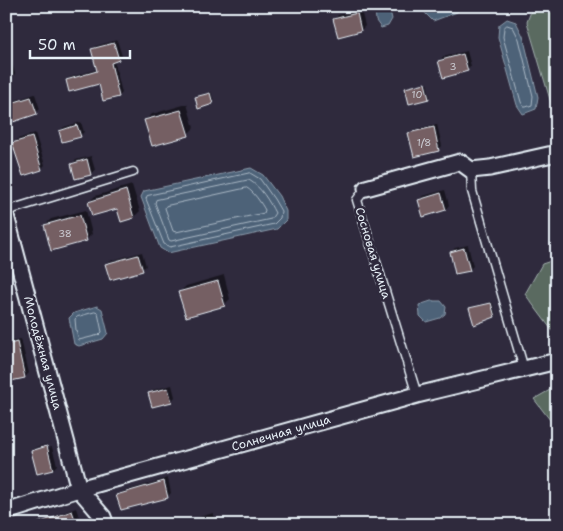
<svg xmlns="http://www.w3.org/2000/svg" width="563" height="531" font-family="'Shantell Sans',sans-serif">
<style>
.green{fill:#5a6a61;stroke:#a1aeac}
.water{fill:#4d6278;stroke:#8b9bab}
.shadow{fill:#0007}
.lines{fill:none;stroke-linecap:round;stroke-linejoin:round}
.shore{stroke:#aab8c5;stroke-width:1}
.building{fill:#755e64;stroke:#e8f1f8}
.service-casing{stroke:#e8f1f8;stroke-width:11}
.minor-casing{stroke:#e8f1f8;stroke-width:19}
.service{stroke:#2f2a3d;stroke-width:8}
.minor{stroke:#2f2a3d;stroke-width:15}
.labels{text-anchor:middle;dominant-baseline:central;stroke-width:5;stroke-linejoin:round;paint-order:stroke}
.number-label{font-size:10px;fill:#cbccd3}
.street-label{font-size:12px;fill:#e8f1f8;stroke:#2f2a3d}
</style>
<rect width="100%" height="100%" fill="#2f2a3d"/>
<filter id="ink" filterUnits="userSpaceOnUse"><feTurbulence type="fractalNoise" baseFrequency=".02" numOctaves="2"/><feDisplacementMap in="SourceGraphic" scale="10" xChannelSelector="R" yChannelSelector="G"/><feConvolveMatrix kernelMatrix="1 2 1 2 8 2 1 2 1" color-interpolation-filters="sRGB"/></filter>
<g filter="url(#ink)">
<g class="green">
<polygon points="533,6 557,6 557,114 554,113 527,22"/>
<polygon points="557,259 557,337 525,294 542,264"/>
<polygon points="557,386 557,429 534,399"/>
</g>
<g class="water">
<polygon points="377,6 389,6 389,7 392,19 388,26 381,28 376,21 375,9"/>
<polygon points="425,6 462,6 457,12 433,21 424,12"/>
<polygon points="507,19 516,22 523,36 538,97 536,109 523,114 517,105 498,37 499,25"/>
<polygon points="251,168 263,175 279,196 286,211 286,220 277,229 168,253 160,248 141,197 144,191"/>
<polygon points="431,301 441,301 446,307 445,314 440,318 426,322 420,316 419,305"/>
<polygon points="97,306 102,309 108,333 103,339 79,346 74,344 69,318 74,313"/>
</g>
<g class="shadow">
<polygon points="361,10 365,26 361,30 339,35 335,19 338,15"/>
<polygon points="117,40 122,56 118,59 114,60 122,93 119,96 104,100 100,82 67,80 71,77 98,69 92,49 96,46"/>
<polygon points="467,51 471,66 467,70 439,61 443,57"/>
<polygon points="6,52 9,52 15,74 11,78 6,79"/>
<polygon points="427,83 430,97 428,98 406,88 408,87"/>
<polygon points="211,92 214,102 213,103 196,98 198,96"/>
<polygon points="35,94 40,109 36,113 9,105 13,101"/>
<polygon points="187,104 194,128 188,134 146,120 152,114"/>
<polygon points="81,122 84,132 80,136 60,131 64,127"/>
<polygon points="437,124 442,146 438,150 410,134 414,130"/>
<polygon points="35,133 45,165 41,169 14,143 18,139"/>
<polygon points="91,156 95,170 91,174 76,178 72,164 76,160"/>
<polygon points="132,185 140,211 134,217 117,207 89,202 95,196"/>
<polygon points="445,190 449,205 446,209 419,200 423,196"/>
<polygon points="86,210 92,234 86,240 45,225 51,219"/>
<polygon points="468,245 473,266 469,270 451,252 455,248"/>
<polygon points="142,252 146,266 142,269 106,265 110,261"/>
<polygon points="224,275 230,299 224,305 180,292 186,286"/>
<polygon points="6,291 9,304 6,307"/>
<polygon points="492,302 496,315 495,316 470,309 472,307"/>
<polygon points="21,339 29,373 25,377 6,381 6,342"/>
<polygon points="172,385 175,397 171,401 150,394 153,390"/>
<polygon points="51,443 35,448 35,451 52,447 57,465 53,469 38,473 32,451 36,447"/>
<polygon points="168,478 171,493 167,497 118,495 122,492"/>
<polygon points="76,508 81,523 80,525 56,525 53,519 57,515"/>
<polygon points="213,513 216,525 193,525 192,522 196,518"/>
</g>
<g class="lines">
<g class="shore">
<polygon points="507,25 513,27 519,39 533,96 532,105 526,107 524,107 521,102 503,37 504,28"/>
<polygon points="250,173 260,179 274,199 281,211 280,218 274,224 170,247 164,244 146,199 147,196"/>
<path d="M249,180C261,187 269,201 275,213L271,219L171,241L169,240L155,203L156,200Z"/>
<path d="M247,188C254,192 261,203 265,210L264,213L176,232L173,231L165,208L166,206Z"/>
<polygon points="95,312 98,313 102,332 99,335 79,340 76,330 75,319 77,317"/>
</g>
</g>
<g class="building">
<polygon points="357,13 361,31 338,37 333,19"/>
<polygon points="114,43 119,60 111,63 119,97 103,101 99,84 69,92 66,80 97,71 91,49"/>
<polygon points="463,54 468,71 443,78 438,61"/>
<polygon points="425,83 429,99 409,104 405,88"/>
<polygon points="210,93 213,104 198,109 195,97"/>
<polygon points="31,97 37,114 13,122 8,104"/>
<polygon points="181,110 189,136 152,146 144,120"/>
<polygon points="77,125 81,137 62,142 59,131"/>
<polygon points="434,127 439,151 414,157 408,133"/>
<polygon points="32,137 42,170 23,176 12,143"/>
<polygon points="87,159 91,175 75,179 71,164"/>
<polygon points="126,190 134,218 121,222 117,209 92,216 88,202"/>
<polygon points="441,193 446,210 423,217 418,200"/>
<polygon points="80,215 87,241 51,251 44,225"/>
<polygon points="464,248 470,271 455,274 450,252"/>
<polygon points="138,255 143,271 110,280 105,264"/>
<polygon points="218,281 225,306 186,317 178,292"/>
<polygon points="491,303 495,317 474,325 469,308"/>
<polygon points="17,342 25,378 6,382 6,345"/>
<polygon points="168,388 172,402 152,407 148,393"/>
<polygon points="47,446 53,470 37,474 31,451"/>
<polygon points="164,481 168,498 121,510 116,495"/>
<polygon points="72,511 77,525 38,525 38,523"/>
</g>
<g class="lines">
<defs>
<g id="service">
<polyline points="471,170 472,191 524,369"/>
<polyline points="366,188 357,200 417,395"/>
<polyline points="6,211 133,172"/>
</g>
<g id="minor">
<polyline points="366,188 460,162 471,170 490,168 557,153"/>
<polyline points="6,216 79,489 103,517 106,525"/>
<polyline points="6,512 79,489 417,395 557,361"/>
</g>
</defs>
<use href="#service" class="service-casing"/>
<use href="#minor" class="minor-casing"/>
<use href="#service" class="service"/>
<use href="#minor" class="minor"/>
</g>
</g>
<g class="labels">
<g class="number-label">
<text x="453" y="66">3</text>
<text x="417" y="94">10</text>
<text x="424" y="142">1/8</text>
<text x="65" y="233">38</text>
</g>
<g class="street-label">
<text transform="translate(373 253) rotate(73)">Сосновая улица</text>
<text transform="translate(43 353) rotate(75)">Молодёжная улица</text>
<text transform="translate(281 433) rotate(-16)">Солнечная улица</text>
</g>
</g>
<rect width="563" height="531" fill="none" stroke="#2f2a3d" stroke-width="25"/>
<rect x="12" y="12" width="538" height="506" fill="none" stroke="#e8f1f8" stroke-width="2" filter="url(#ink)"/>
<path d="M30 50v8h100v-8" fill="none" stroke="#e8f1f8" stroke-width="2.5"/>
<text x="38" y="50" font-size="15" fill="#e8f1f8" stroke="#2f2a3d" stroke-width="4" paint-order="stroke">50 m</text>
</svg>
